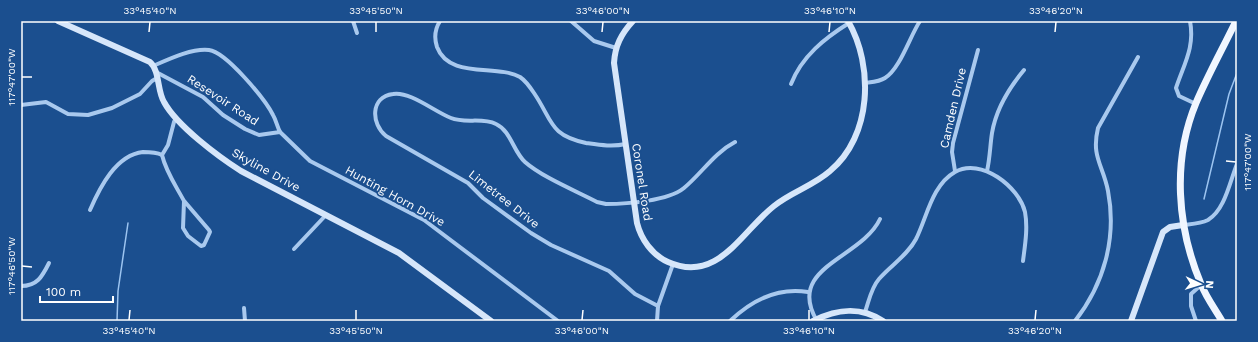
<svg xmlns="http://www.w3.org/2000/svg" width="1258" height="342" font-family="'Work Sans',sans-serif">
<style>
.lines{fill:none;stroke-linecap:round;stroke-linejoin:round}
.stream{stroke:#9cc4f0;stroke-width:1.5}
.street{stroke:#a9c9ee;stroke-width:4}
.secondary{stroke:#d6e6fa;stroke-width:6}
.primary{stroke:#f0f6ff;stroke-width:7}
.ticks{fill:none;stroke:#fff;stroke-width:1.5}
.labels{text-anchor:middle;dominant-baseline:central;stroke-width:3.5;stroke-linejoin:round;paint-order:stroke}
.street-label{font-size:12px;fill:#fff;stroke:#1b4f8f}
.neatline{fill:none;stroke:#fff;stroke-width:1.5}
.ticks-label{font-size:10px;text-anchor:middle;fill:#fff}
</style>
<rect width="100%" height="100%" fill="#1b4f8f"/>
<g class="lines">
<g class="stream">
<polyline points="1204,199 1229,94 1237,73"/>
<polyline points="117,321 118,291 128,223"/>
</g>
<g class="street">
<polyline points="353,21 357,33"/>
<path d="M440,21C435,29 434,38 437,47C449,79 496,64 520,77C526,81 530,87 534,93C553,121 549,135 586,143C600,145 612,147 626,144"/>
<polyline points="571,21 594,41 616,48"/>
<path d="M1190,21C1195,47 1184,64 1176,88L1179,96L1196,104"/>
<path d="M153,66C169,59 192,48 209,50C226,52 265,99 273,115C276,120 277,126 280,132L259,135L245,129L223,115L203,97L156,72"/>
<path d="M864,83C871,82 879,82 885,78C900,69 910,36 920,21"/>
<path d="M791,84C802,56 825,38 849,23"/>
<polyline points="21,105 46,102 68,114 88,115 112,108 140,94 152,81 157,78"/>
<path d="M176,118L174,122L168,145L162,155C166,172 176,186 184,201L185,202L209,230L210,232L204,245L201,246L188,236L183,228L184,201"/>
<polyline points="280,132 310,161 424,220 558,321"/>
<polyline points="955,171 952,152 953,143 978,50"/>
<path d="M987,171C990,158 990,146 992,133C996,109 1009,88 1024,70"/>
<path d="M90,210C100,187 116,155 143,152C150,152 156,152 162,155"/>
<path d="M1183,225C1191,224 1200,224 1208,220C1225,210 1230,181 1237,164"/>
<polyline points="294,249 326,215"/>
<path d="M21,286C37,286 42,277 49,263"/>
<path d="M658,306L635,294L609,271L551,245L531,233L483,198L468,183L386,136C371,124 370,97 393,94C410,91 435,112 451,118C465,124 482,117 496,124C511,131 513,151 525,162C542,177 576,191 597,202L606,204C627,204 668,201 684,188C702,173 714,153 735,142"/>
<polyline points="244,308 245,321"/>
<path d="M865,312C869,301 871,288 879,279C891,265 907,256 916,239C927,217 932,185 955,172C981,157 1019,187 1025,212C1028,228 1025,245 1023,261"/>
<polyline points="657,321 658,306 673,264"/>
<path d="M730,321C752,300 778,287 808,292"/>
<path d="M817,321C785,267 861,259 880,219"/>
<path d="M1075,321C1104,284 1117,238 1108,191C1103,165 1091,157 1098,128L1138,57"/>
<polyline points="1196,321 1191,306 1191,294 1201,285"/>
</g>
<g class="secondary">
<path d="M58,21L150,62C160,71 157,91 164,102C177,126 219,157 241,171L399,253L491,321"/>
<path d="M633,21C621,34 615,46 614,63L637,223C641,239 652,255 668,262C718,284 741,232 774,206C791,192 813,186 830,171C872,136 874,66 848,21"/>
<path d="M813,321C837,309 860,306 883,321"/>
<polyline points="1131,321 1163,232 1170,227 1183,225"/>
</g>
<path class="primary" d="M1222,321C1215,309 1206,297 1201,284C1177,227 1172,161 1196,103C1208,75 1223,48 1236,21"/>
</g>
<path class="ticks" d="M149,32L150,22M376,32V22M602,32L603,22M829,32L830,22M1055,32L1056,22M22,77H32M1226,161L1236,162M22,266L32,267M129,320L130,310M356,320V310M582,320L583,310M809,320V310M1035,320L1036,310"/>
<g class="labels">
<g class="street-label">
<text transform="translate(223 100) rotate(33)">Resevoir Road</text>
<text transform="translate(953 108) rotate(-77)">Camden Drive</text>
<text transform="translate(266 170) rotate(29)">Skyline Drive</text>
<text transform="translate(642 182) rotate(81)">Coronel Road</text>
<text transform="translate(395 196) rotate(29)">Hunting Horn Drive</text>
<text transform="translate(504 199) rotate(38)">Limetree Drive</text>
</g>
</g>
<rect width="1258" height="342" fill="none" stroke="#1b4f8f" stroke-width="44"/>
<g transform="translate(1200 284) rotate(94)" stroke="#1b4f8f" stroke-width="3" paint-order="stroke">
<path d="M0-3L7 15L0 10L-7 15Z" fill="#ffffff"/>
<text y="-6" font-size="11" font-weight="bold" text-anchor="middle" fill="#ffffff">N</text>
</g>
<path d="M40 296v6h73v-6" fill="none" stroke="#ffffff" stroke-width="2"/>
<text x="46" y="296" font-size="12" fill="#ffffff" stroke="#1b4f8f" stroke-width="3" paint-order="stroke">100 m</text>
<rect x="22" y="22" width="1214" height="298" class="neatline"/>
<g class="ticks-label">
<text x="150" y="14">33°45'40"N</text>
<text x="376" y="14">33°45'50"N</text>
<text x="603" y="14">33°46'00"N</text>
<text x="830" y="14">33°46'10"N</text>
<text x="1056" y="14">33°46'20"N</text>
<text transform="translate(11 77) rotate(-90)" y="4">117°47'00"W</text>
<text transform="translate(1247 162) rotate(-90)" y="4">117°47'00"W</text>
<text transform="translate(11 266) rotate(-90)" y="4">117°46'50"W</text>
<text x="129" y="334">33°45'40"N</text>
<text x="356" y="334">33°45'50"N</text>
<text x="582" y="334">33°46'00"N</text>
<text x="809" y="334">33°46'10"N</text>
<text x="1035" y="334">33°46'20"N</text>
</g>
</svg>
